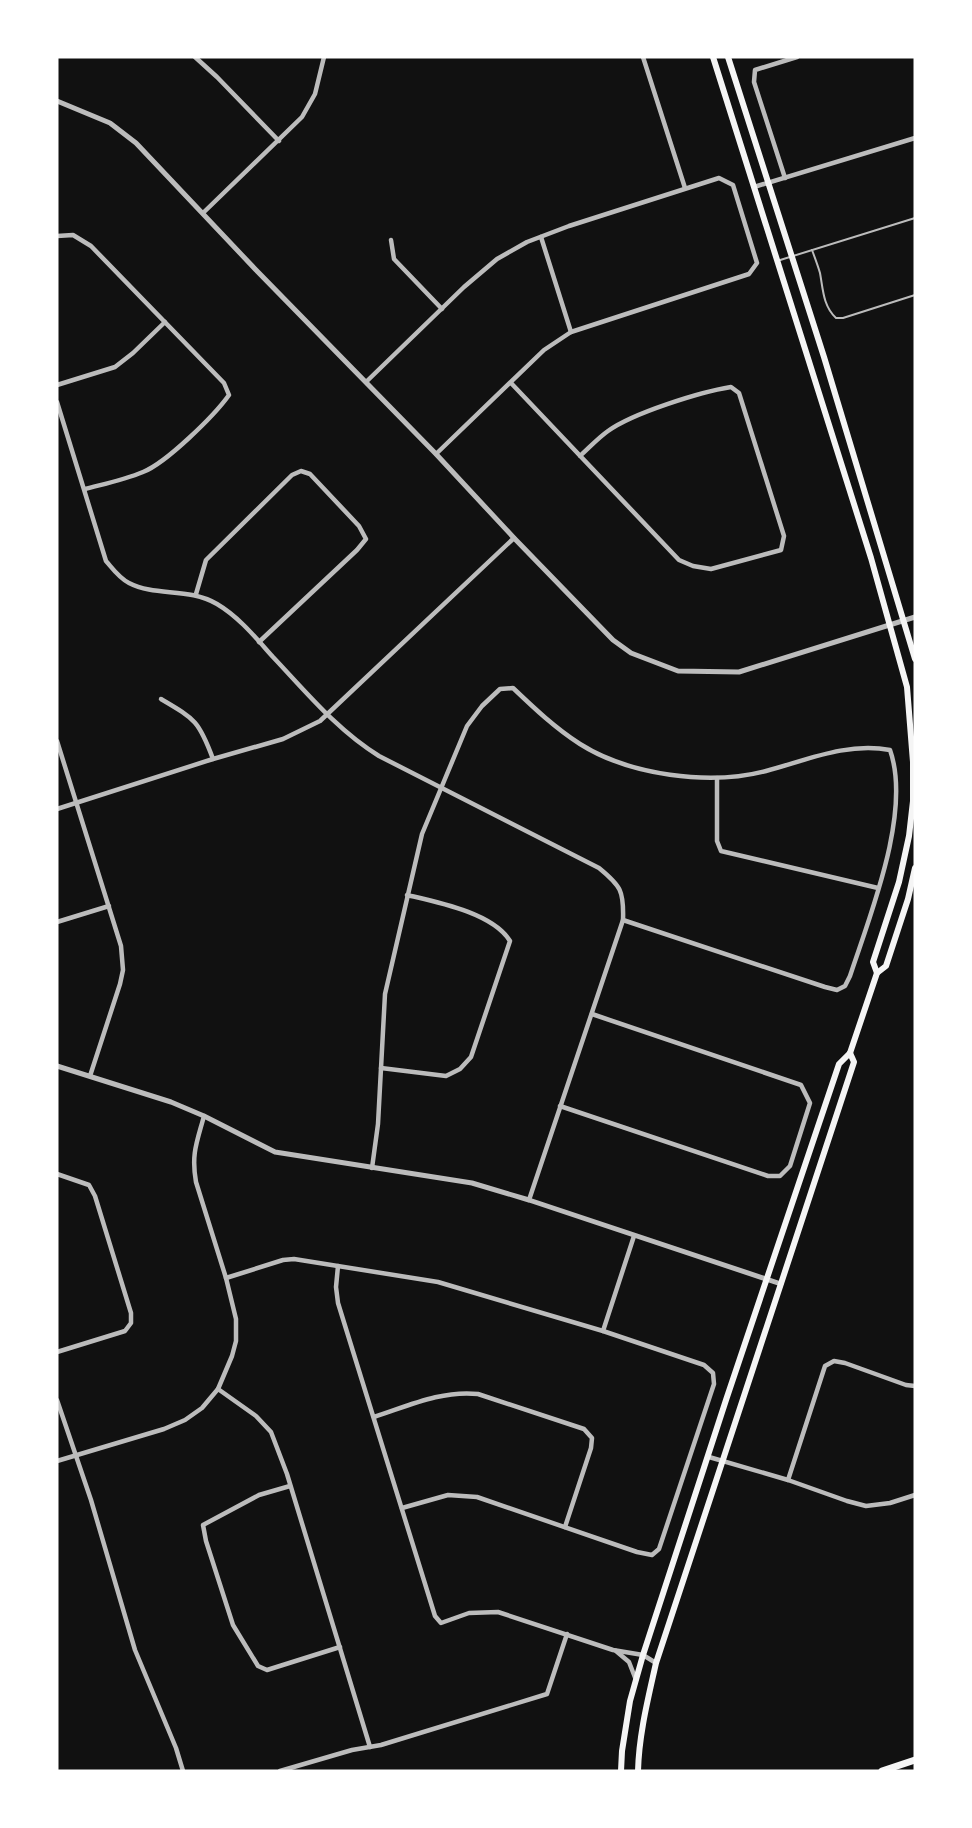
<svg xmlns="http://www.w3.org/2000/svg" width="972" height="1828" font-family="'Exo 2',sans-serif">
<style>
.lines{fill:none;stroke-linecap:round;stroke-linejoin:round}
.service{stroke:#bcbcbc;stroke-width:2}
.minor{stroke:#bcbcbc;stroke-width:4.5}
.tertiary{stroke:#bcbcbc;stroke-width:5}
.secondary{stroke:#f5f5f5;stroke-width:6}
.primary{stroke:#f5f5f5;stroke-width:7}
</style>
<rect width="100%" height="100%" fill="#111"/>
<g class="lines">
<g class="service">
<path d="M812,250C815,258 818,266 820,273C823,289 823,306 836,318H843L915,295"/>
<polyline points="777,261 915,218"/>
</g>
<g class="minor">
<polyline points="195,57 217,77 279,141"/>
<polyline points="643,57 685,188"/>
<polyline points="785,178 754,82 755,70 797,57"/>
<polyline points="754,187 915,138"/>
<polyline points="203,213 302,117 315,94 324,57"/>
<path d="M57,236L73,235L91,246L224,383L229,395C214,416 166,463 143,472C124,480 104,484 85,489"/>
<polyline points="541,237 571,332"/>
<polyline points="391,240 394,259 442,309"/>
<polyline points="366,382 464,287 497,259 527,242 569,226 719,178 733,185 757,263 749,274 571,332 544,350 436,454"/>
<path d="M511,383L679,560L693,566L711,569L781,550L784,536L739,393L731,387C700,392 633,413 608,431C598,438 589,448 580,456"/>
<polyline points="57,385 115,367 133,353 165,322"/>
<path d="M57,402L106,561C113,569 119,578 129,583C156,597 188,587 217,604C239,617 256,638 273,657C306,692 338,731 379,756L599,868C621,886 624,891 623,920L529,1200"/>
<polyline points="196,594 206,560 292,475 301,471 310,474 359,526 366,539 357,550 259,642"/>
<path d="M161,699C195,719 199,721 213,759"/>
<polyline points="57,741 121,946 123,970 120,984 90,1076"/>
<polyline points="717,778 717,841 721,851 878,888"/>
<polyline points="57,809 213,759 283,739 320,721 514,538"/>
<polyline points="57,922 109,906"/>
<path d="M381,1068L446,1076L460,1069L471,1057L510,941C493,913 437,902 407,895"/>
<polyline points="560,1106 768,1176 780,1176 790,1166 810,1103 801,1085 592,1014"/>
<path d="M372,1168L378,1124L385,994L422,834L467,726L482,706L500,689L513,688C534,708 555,728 580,744C629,775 709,786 766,771C807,760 847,742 890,750C912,812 870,915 850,976L845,986L837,990L825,987L623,920"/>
<polyline points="57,1174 89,1185 95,1196 131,1313 131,1323 125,1331 57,1352"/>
<polyline points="338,1266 336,1287 338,1303 435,1616 441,1623 469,1613 498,1612 613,1650 643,1655 656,1663"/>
<polyline points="226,1278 283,1260 294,1259 438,1282 603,1331 704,1365 713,1373 714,1384 659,1549 652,1555 637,1552 477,1497 448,1495 402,1508"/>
<polyline points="603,1331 634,1236"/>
<polyline points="218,1389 256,1416 271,1432 287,1474 370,1747"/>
<polyline points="57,1400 91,1500 135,1650 176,1748 183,1771"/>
<path d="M374,1417C408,1406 442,1390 478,1394L584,1429L592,1438L591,1448L565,1527"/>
<polyline points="709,1457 788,1480 847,1501 866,1506 890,1503 915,1495"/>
<path d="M57,1461L164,1429L185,1420L202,1408L218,1389L232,1356L236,1341V1319L226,1278L196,1182C191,1154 197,1142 204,1116"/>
<polyline points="788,1480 825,1366 834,1361 845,1363 906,1385 915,1386"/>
<polyline points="290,1486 259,1495 203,1525 206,1541 233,1625 258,1666 267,1670 340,1647"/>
<polyline points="616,1651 629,1662 636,1680"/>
<polyline points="280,1771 352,1750 381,1745 547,1694 567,1634"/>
</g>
<g class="tertiary">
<polyline points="57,101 110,123 136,143 256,270 436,454 514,538 613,640 631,653 678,671 739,672 915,617"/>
<polyline points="57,1066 171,1102 204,1116 275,1152 472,1183 529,1200 781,1284"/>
</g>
<g class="secondary">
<polyline points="713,57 871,558 907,687 913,762 913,801 909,836 899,882 873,962 877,973"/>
<polyline points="728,57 824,357 915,659"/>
<polyline points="621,1771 622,1751 630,1701 643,1655 726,1400 839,1064 850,1053 877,973 886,966 908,899 915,868"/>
<path d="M638,1771C639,1734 648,1699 656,1663L854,1062L850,1053"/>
</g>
<polyline class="primary" points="882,1771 915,1760"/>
</g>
<rect width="972" height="1828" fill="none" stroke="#ffffff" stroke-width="117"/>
</svg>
